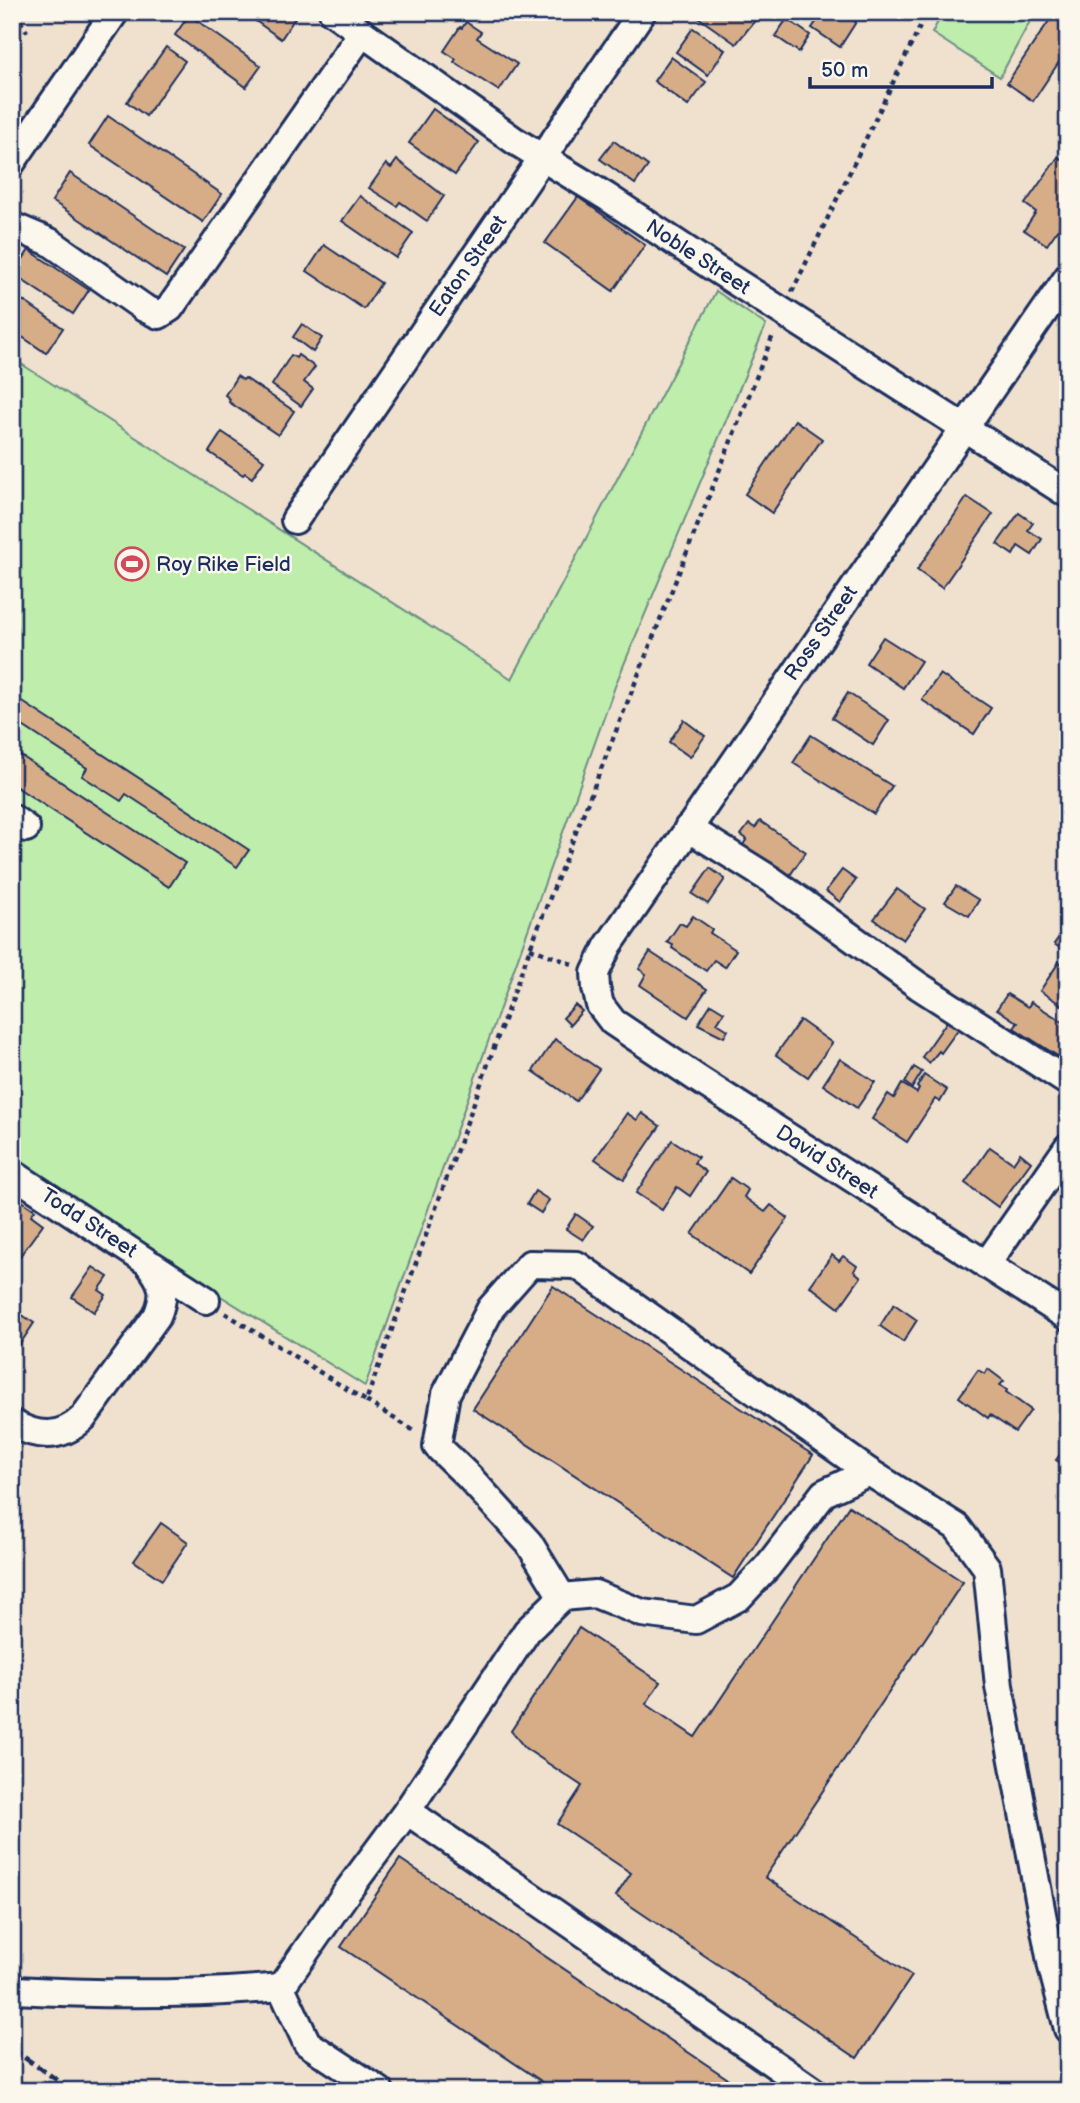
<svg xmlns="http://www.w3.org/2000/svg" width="1080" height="2103" font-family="'Balsamiq Sans',sans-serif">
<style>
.green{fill:#beedac;stroke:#6c8e85;stroke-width:2}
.building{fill:#d7ad88;stroke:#1b2f5e;stroke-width:2}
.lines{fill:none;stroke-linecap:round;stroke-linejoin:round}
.minor-casing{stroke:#1b2f5e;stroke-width:32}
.path{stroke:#1b2f5e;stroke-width:4.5;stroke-dasharray:5 5;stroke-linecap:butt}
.minor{stroke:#fbf7ec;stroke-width:26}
.rail{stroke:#1b2f5e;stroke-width:5;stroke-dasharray:10 5;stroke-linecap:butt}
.labels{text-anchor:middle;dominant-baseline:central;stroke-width:5;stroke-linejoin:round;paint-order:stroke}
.street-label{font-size:21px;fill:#1b2f5e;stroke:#fbf7ec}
.poi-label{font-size:21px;fill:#1b2f5e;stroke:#fbf7ec;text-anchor:start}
</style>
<rect width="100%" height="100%" fill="#f0e1ce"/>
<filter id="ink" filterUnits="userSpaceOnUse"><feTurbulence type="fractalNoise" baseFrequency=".0143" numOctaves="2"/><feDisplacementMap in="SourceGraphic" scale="14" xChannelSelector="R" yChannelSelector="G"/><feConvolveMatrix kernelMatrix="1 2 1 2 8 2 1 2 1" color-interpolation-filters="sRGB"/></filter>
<g filter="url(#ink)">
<g class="green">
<polygon points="943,12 1035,12 1000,77 932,33"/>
<polygon points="716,291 766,325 617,681 365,1386 195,1280 12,1158 12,358 512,679"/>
</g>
<g class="building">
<polygon points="243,12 288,12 295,18 281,39"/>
<polygon points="703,12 762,12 736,44 699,18"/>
<polygon points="823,12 841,12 856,22 840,47 812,28"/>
<polygon points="1055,12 1068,12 1068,63 1061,59 1033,101 1007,83"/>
<polygon points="189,15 261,66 246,87 175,35"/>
<polygon points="787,19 810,35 799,52 775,36"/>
<polygon points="466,22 481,32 477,38 517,64 499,91 454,62 456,59 444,51 460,27 462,28"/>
<polygon points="693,28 725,50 708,75 676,52"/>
<polygon points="166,47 185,61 146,116 127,102"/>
<polygon points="671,57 706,82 688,106 654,81"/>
<polygon points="433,109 479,142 455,175 409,143"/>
<polygon points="108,116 222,194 203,222 89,145"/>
<polygon points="614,141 648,166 635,184 600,159"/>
<polygon points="1058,157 1068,163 1068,215 1047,245 1024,230 1036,212 1025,204"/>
<polygon points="397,160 444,196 427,221 400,202 397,206 369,188 386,164 391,168"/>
<polygon points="70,173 184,250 166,277 52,201"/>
<polygon points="360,196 413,233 396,258 342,221"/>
<polygon points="578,197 645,245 613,291 545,243"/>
<polygon points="324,245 381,283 364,309 307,271"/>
<polygon points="29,250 89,290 73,314 13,274"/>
<polygon points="12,293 63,328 46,353 12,330"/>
<polygon points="302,324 322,338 313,352 293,337"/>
<polygon points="291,355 296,358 298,355 315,367 304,382 313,389 301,406 272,385"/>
<polygon points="237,376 243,380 245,378 294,411 278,435 229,402 230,399 225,395"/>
<polygon points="795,420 822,439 772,513 745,494"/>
<polygon points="222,432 264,460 252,478 245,473 243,475 209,452"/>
<polygon points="967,497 993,514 942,588 917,570"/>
<polygon points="1019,513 1033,523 1028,530 1042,539 1032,555 1018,546 1013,555 997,544"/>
<polygon points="883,637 921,661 903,688 866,663"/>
<polygon points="940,674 991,708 974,734 922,700"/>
<polygon points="848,693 889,720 873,745 832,718"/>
<polygon points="12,695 249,850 237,867 126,794 121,801 82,776 87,768 12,719"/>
<polygon points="684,720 705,736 690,757 669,742"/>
<polygon points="811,735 892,786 874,814 793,763"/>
<polygon points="12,750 185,863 169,887 12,784"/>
<polygon points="760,821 806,852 788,878 742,846 747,839 741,835 749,824 755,828"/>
<polygon points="710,868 725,879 708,904 692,894"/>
<polygon points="842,870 856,880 840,902 826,891"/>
<polygon points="956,886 979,900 969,916 945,902"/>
<polygon points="897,889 925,909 903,940 874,919"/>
<polygon points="693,916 712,929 710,933 736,950 725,967 714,960 706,971 672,948 673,945 667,942 680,923 686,926"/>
<polygon points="1065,929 1068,931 1068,953 1054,944"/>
<polygon points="650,952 707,989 688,1017 640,985 646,974 639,969"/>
<polygon points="1059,962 1068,968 1068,1009 1040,991"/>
<polygon points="1007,994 1028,1007 1031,1002 1068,1025 1067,1062 1014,1028 1018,1023 997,1009"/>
<polygon points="711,1004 724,1012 717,1023 728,1030 724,1037 698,1024"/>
<polygon points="575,1005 582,1011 570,1025 563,1018"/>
<polygon points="800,1020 832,1043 808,1077 776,1055"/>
<polygon points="948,1020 959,1028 941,1053 939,1051 929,1063 922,1057"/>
<polygon points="555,1039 599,1069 576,1101 533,1071"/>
<polygon points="840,1059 875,1082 857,1108 823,1085"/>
<polygon points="914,1067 922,1072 912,1088 905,1083"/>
<polygon points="924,1075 947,1090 940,1102 935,1099 907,1142 872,1119 888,1094 894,1098 902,1084 917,1093 919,1089 917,1087"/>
<polygon points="627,1113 637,1120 642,1113 660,1126 624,1179 595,1159"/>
<polygon points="672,1140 698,1157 694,1163 706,1172 690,1196 677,1187 662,1210 636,1193"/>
<polygon points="990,1147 1013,1163 1020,1153 1031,1162 998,1207 965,1183"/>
<polygon points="731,1178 748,1190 744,1197 765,1212 771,1205 788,1218 749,1274 692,1234"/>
<polygon points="535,1191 549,1200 541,1213 527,1204"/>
<polygon points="22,1201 35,1210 31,1215 43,1224 20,1256 12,1250 12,1207 15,1204 18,1206"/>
<polygon points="576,1214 593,1226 583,1240 566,1229"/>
<polygon points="832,1255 839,1261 843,1256 857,1266 854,1271 861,1277 839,1308 810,1286"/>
<polygon points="93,1267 108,1277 99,1290 106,1295 94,1312 72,1297"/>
<polygon points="553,1286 813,1455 733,1578 473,1409"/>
<polygon points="894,1304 917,1320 903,1342 880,1326"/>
<polygon points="12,1308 34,1323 12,1356"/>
<polygon points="988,1369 1004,1381 1000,1385 1007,1390 1006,1392 1031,1410 1015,1432 990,1415 988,1418 959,1397 978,1370 985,1374"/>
<polygon points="1068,1444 1068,1468 1056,1460"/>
<polygon points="849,1506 963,1582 765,1877 912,1976 857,2058 616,1896 631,1873 557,1824 582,1786 525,1748 511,1731 579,1628 660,1682 646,1704 695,1737"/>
<polygon points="161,1523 188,1542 162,1580 134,1561"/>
<polygon points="400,1859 746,2091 556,2091 341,1947"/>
</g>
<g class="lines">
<defs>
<g id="minor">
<polyline points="333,12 515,141 607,197 714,268 1068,494"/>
<polyline points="12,162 115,12"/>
<polyline points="12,226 50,242 144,308 159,315 170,308 362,33"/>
<polyline points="1068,277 608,946 595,973 596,988 600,1005 613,1022 698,1079 1068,1317"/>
<polyline points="295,520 642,12"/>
<polyline points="12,818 26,828"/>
<polyline points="688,828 773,881 919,986 1068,1082"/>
<path d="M12,1173L147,1262C163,1282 167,1292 157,1316L83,1418C61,1439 38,1438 12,1423"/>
<polyline points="152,1265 206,1300"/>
<polyline points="986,1265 1068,1147"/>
<polyline points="562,1597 529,1543 469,1477 437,1446 446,1394 491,1308 530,1264 577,1265 869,1472"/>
<polyline points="407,1811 527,1631 562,1597 595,1594 642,1613 696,1620 739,1597 768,1566 824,1493 869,1472 957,1527 987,1568 999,1686 1052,1967 1068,2029"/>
<path d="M12,1988L16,1990C105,1995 192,1995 281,1987"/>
<polyline points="380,2091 307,2043 281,1987 349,1889 407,1811 813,2091"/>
</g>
</defs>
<use href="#minor" class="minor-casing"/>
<g class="path">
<polyline points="15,12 27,32"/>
<polyline points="792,292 927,12"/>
<polyline points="530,948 572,964"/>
<polyline points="225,1313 366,1401 530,948 773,335"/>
<polyline points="366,1401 416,1432"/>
</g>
<use href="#minor" class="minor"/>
<polyline class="rail" points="12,2049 73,2091"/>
</g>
</g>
<defs>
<symbol id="stadium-ring" viewBox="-11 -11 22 22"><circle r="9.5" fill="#fbf7ec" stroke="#d1495b" stroke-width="1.5"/><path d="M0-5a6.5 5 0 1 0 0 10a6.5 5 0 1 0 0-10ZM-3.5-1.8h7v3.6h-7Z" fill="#d1495b"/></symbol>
</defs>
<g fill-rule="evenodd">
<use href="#stadium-ring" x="113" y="545" width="38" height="38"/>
</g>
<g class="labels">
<g class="street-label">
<text transform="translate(698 257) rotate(33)">Noble Street</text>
<text transform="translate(468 266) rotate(-55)">Eaton Street</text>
<text transform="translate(821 633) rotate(-55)">Ross Street</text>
<text transform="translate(827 1162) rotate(33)">David Street</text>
<text transform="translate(89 1223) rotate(33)">Todd Street</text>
</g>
<g class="poi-label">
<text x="156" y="564">Roy Rike Field</text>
</g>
</g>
<rect width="1080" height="2103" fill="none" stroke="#fbf7ec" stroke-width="42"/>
<rect x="21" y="21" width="1038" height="2061" fill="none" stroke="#1b2f5e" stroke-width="2.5" filter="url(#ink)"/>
<path d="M810 77v10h182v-10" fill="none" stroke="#1b2f5e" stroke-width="3.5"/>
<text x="821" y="77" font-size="21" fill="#1b2f5e" stroke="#fbf7ec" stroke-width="5" paint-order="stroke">50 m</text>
</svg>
